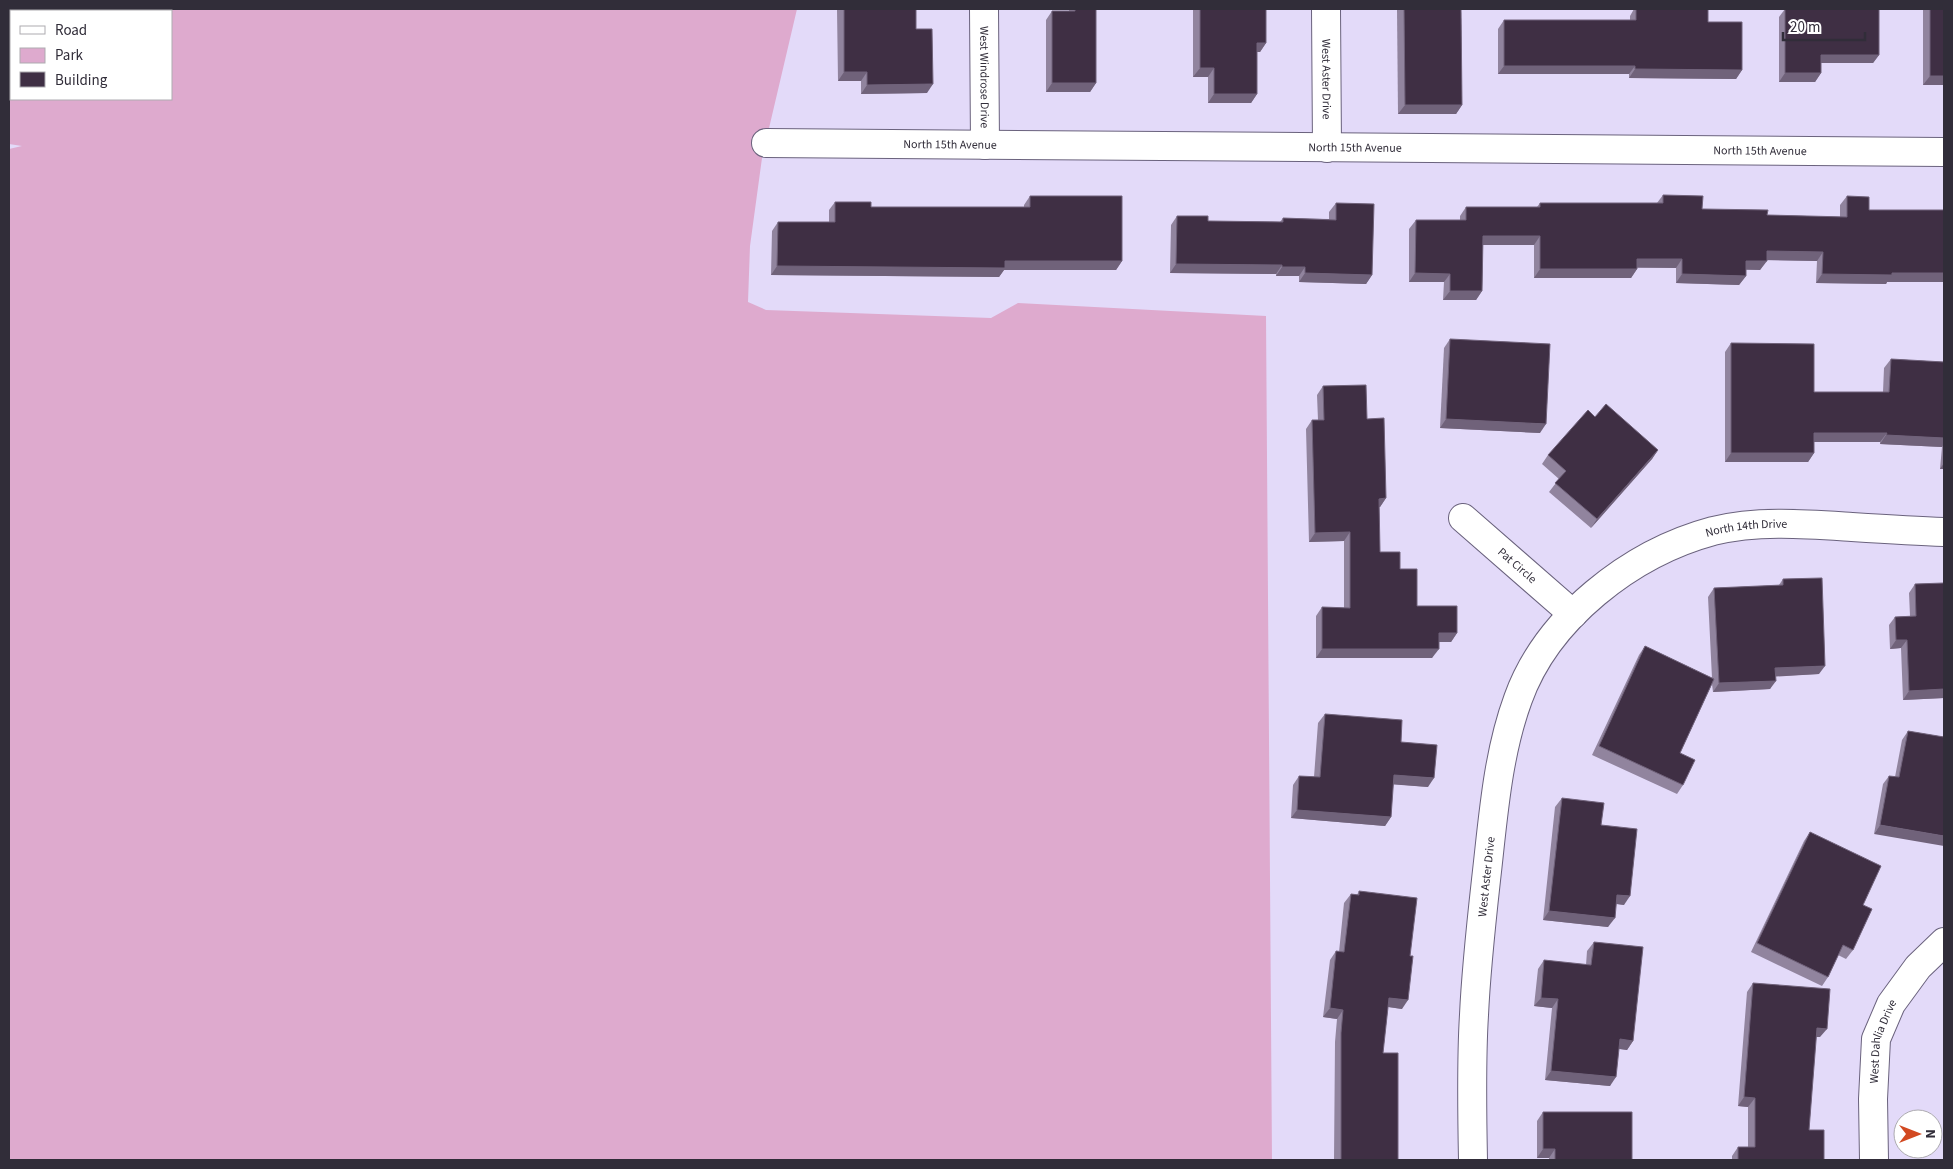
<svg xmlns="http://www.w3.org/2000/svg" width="1953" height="1169" font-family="'Source Sans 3',sans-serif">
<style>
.green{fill:#deaace;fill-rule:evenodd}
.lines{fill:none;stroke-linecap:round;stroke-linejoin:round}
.street-casing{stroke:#6a627d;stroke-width:30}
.street{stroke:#fff;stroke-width:28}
.wall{fill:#91849e}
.shaded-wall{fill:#70627a}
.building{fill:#3f2f44;stroke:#70627a}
.labels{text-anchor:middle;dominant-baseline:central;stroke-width:5;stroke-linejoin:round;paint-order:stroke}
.street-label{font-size:12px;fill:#312d39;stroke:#fff}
</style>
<rect width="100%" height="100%" fill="#e3daf9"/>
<path class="green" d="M9,9H797L762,158L750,246L748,302L766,310L991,318L1018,303L1266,316L1272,1160H9V149L22,146L9,144ZM11,11H171V99H11Z"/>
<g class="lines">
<defs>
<g id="street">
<path id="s1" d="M984,9L985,145"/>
<path id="s2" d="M1326,9L1327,148"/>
<path id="s3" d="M766,143L1944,152"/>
<path id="s4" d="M1463,518L1573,614"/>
<path id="s5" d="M1473,1160C1472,1112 1471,1063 1474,1015C1476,970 1481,925 1486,880C1493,820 1497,756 1518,699C1547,618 1631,553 1713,531C1758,520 1806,524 1852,527C1883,529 1914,531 1944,532"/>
<path id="s6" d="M1874,1160L1873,1099L1876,1039L1891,1004L1918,967L1944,942"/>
</g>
</defs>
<use href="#street" class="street-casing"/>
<use href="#street" class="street"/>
</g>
<g class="wall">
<polygon points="837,9 916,9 916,29 927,93 861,94 861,81 838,81"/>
<polygon points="1069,9 1096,9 1096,83 1090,92 1046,92 1046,20 1052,11 1069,11"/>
<polygon points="1193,9 1266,9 1266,43 1260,52 1257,52 1257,94 1251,103 1208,103 1208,77 1193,77"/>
<polygon points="1397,9 1461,9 1462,105 1456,114 1398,114"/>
<polygon points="1634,9 1708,9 1708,22 1742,70 1736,79 1629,78 1629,74 1498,74 1498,29 1504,20 1630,20 1630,16"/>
<polygon points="1785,9 1879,9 1879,55 1873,63 1821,63 1821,73 1815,82 1779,82 1779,17"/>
<rect x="1923" y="9" width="21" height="76"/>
<polygon points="1663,195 1702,209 1767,215 1840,217 1840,205 1847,196 1869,210 1944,282 1887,282 1886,284 1816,283 1817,261 1767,260 1760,270 1746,270 1746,276 1739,285 1676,283 1676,268 1637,268 1637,269 1631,278 1534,278 1534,245 1483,245 1482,291 1476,300 1443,300 1444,282 1409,282 1409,229 1416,220 1460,220 1460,216 1466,207 1537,207 1540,203 1657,203"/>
<polygon points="1030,196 1122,261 1116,270 1004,270 999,277 771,275 772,231 778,222 829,222 829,210 835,202 871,207 1024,207 1024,205"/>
<polygon points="1336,203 1372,275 1366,284 1299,282 1299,276 1276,276 1276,274 1170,273 1171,225 1177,216 1208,221 1280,222 1283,218 1329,219 1329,212"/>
<polygon points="1450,339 1540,433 1440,428 1444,348"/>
<polygon points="1731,343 1814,392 1883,392 1884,368 1891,359 1944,362 1944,469 1940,469 1942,447 1880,444 1880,442 1814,442 1814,453 1808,462 1725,462 1725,352"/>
<polygon points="1323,386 1367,419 1386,498 1380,507 1379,507 1380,552 1400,569 1417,606 1457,633 1451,642 1439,642 1432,658 1316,658 1316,616 1322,607 1344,608 1344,541 1309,542 1306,429 1312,420 1318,420 1317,395"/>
<polygon points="1595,417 1658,450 1652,459 1591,528 1549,492 1559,479 1542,464 1548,455"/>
<polygon points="1783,579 1819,674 1776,676 1770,689 1713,692 1712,684 1680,753 1683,785 1677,794 1592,755 1639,655 1645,646 1712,678 1708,597 1714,588 1779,585"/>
<polygon points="1915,584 1944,698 1903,700 1901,648 1890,649 1889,625 1895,617 1910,616 1909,593"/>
<polygon points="1325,714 1401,742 1428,787 1393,784 1391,817 1385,826 1291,818 1293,785 1299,776 1314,777 1318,723"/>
<polygon points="1908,731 1944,737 1874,834 1883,784 1889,776 1895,777 1902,740"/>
<polygon points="1562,798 1601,825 1624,905 1616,904 1608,927 1543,920 1555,807"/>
<polygon points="1810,832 1863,905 1853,950 1846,959 1838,955 1828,977 1822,986 1751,952 1804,841"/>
<polygon points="1359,891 1402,1009 1388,1007 1383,1053 1398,1160 1334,1160 1335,1042 1337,1019 1323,1017 1330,960 1336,951 1339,952 1344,903 1351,894 1357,895"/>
<polygon points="1594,942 1633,1041 1627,1050 1619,1049 1610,1086 1545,1080 1552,1008 1534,1006 1538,969 1544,960 1586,965 1587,951"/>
<polygon points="1753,983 1820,1037 1816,1037 1809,1130 1824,1160 1732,1160 1732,1156 1738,1147 1748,1147 1748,1107 1738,1106 1747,992"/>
<polygon points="1543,1112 1632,1160 1549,1160 1549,1158 1537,1158 1537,1121"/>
</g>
<g class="shaded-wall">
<polygon points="1257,43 1266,43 1260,52 1251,52"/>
<polygon points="1821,55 1879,55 1873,63 1815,63"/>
<polygon points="1504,66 1635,66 1629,74 1498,74"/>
<polygon points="1200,68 1214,68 1208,77 1193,77"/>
<polygon points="1635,69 1742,70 1736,79 1629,78"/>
<polygon points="844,72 867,72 861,81 838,81"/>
<polygon points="1785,73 1821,73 1815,82 1779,82"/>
<polygon points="1930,76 1944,76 1944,85 1923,85"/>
<polygon points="1052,83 1096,83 1090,92 1046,92"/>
<polygon points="933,84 927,93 861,94 867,85"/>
<polygon points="1214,94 1257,94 1251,103 1208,103"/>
<polygon points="1405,105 1462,105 1456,114 1398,114"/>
<polygon points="1483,236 1540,236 1534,245 1477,245"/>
<polygon points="1767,251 1823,252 1817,261 1761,260"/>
<polygon points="1637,259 1682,259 1676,268 1631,267"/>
<polygon points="1005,261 1122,261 1116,270 1004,270 999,277 771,275 777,266"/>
<polygon points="1746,261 1767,261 1760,270 1740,269"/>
<polygon points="1176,264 1282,265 1276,274 1170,273"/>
<polygon points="1282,267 1305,267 1299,276 1276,276"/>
<polygon points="1540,269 1637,269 1631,278 1534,278"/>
<polygon points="1305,273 1372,275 1366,284 1299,282"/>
<polygon points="1415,273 1450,274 1444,282 1409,282"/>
<polygon points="1892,273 1944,273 1944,282 1887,282 1886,284 1816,283 1822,274"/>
<polygon points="1682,274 1746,276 1739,285 1676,283"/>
<polygon points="1450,291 1482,291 1476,300 1443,300"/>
<polygon points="1446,419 1546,424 1540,433 1440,428"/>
<polygon points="1814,433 1887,433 1880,442 1808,442"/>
<polygon points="1886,435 1944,438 1944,444 1942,447 1880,444"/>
<polygon points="1658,450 1652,459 1591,528 1597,519"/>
<polygon points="1731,453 1814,453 1808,462 1725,462"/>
<polygon points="1944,463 1944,469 1940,469"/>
<polygon points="1386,498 1380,507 1372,508 1379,499"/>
<polygon points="1350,532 1344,541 1309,542 1315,533"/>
<polygon points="1439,633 1457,633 1451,642 1432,642"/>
<polygon points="1896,640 1907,640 1901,648 1890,649"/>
<polygon points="1322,649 1439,649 1432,658 1316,658"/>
<polygon points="1825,666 1819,674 1769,677 1775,668"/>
<polygon points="1776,681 1770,689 1713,692 1719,683"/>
<polygon points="1944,689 1944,698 1903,700 1909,691"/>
<polygon points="1394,775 1434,778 1428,787 1388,784"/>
<polygon points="1297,810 1391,817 1385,826 1291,818"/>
<polygon points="1880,825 1944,836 1944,846 1874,834"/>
<polygon points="1617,895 1630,896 1624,905 1611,903"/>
<polygon points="1549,911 1615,918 1608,927 1543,920"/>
<polygon points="1389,998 1408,1000 1402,1009 1382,1006"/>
<polygon points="1541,998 1558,999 1552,1008 1534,1006"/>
<polygon points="1330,1008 1343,1010 1337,1019 1323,1017"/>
<polygon points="1817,1028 1827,1029 1820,1037 1811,1037"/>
<polygon points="1620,1039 1633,1041 1627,1050 1614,1048"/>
<polygon points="1551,1071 1616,1077 1610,1086 1545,1080"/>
<polygon points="1744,1097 1755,1098 1748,1107 1738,1106"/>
<polygon points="1543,1149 1555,1149 1549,1158 1537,1158"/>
</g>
<g class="building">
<polygon points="844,9 916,9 916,29 932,29 933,84 867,85 867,72 844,72"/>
<polygon points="1075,9 1096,9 1096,83 1052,83 1052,11 1075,11"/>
<polygon points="1200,9 1266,9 1266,43 1257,43 1257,94 1214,94 1214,68 1200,68"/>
<polygon points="1404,9 1461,9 1462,105 1405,105"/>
<polygon points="1636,9 1708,9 1708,22 1742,22 1742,70 1635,69 1635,66 1504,66 1504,20 1636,20"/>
<polygon points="1785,9 1879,9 1879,55 1821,55 1821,73 1785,73"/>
<rect x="1930" y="9" width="14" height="67"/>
<polygon points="1663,195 1703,196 1702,209 1768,210 1767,215 1847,217 1847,196 1869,197 1869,210 1944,210 1944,273 1892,273 1892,275 1822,274 1823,252 1767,251 1767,261 1746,261 1746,276 1682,274 1682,259 1637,259 1637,269 1540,269 1540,236 1483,236 1482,291 1450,291 1450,274 1415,273 1416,220 1466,220 1466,207 1540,207 1540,203 1663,203"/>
<polygon points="1030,196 1122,196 1122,261 1005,261 1005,268 777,266 778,222 835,222 835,202 871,202 871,207 1030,207"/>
<polygon points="1336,203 1374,204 1372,275 1305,273 1305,267 1282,267 1282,265 1176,264 1177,216 1208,216 1208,221 1283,222 1283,218 1336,220"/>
<polygon points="1450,339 1550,344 1546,424 1446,419"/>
<polygon points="1731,343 1814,344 1814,392 1889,392 1891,359 1944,362 1944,438 1886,435 1887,433 1814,433 1814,453 1731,453"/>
<polygon points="1366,385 1367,419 1384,418 1386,498 1379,499 1380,552 1400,552 1400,569 1417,569 1417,606 1457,606 1457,633 1439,633 1439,649 1322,649 1322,607 1350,608 1350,532 1315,533 1312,420 1324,420 1323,386"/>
<polygon points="1606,404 1658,450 1597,519 1555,483 1566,471 1548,455 1588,410 1595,417"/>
<polygon points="1822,578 1825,666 1775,668 1776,681 1719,683 1714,588 1783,585 1783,579"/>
<polygon points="1944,583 1944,689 1909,691 1907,640 1896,640 1895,617 1916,616 1915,584"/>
<polygon points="1645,646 1714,679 1680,753 1695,760 1683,785 1599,746"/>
<polygon points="1325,714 1402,720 1401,742 1437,745 1434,778 1394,775 1391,817 1297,810 1299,776 1320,777"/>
<polygon points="1908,731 1944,737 1944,836 1880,825 1889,776 1899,777"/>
<polygon points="1562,798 1604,803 1601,825 1637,829 1630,896 1617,895 1615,918 1549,911"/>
<polygon points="1810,832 1881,866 1863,905 1872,909 1853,950 1843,945 1828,977 1757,943"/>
<polygon points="1359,891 1417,898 1410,956 1413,956 1408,1000 1389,998 1383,1053 1398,1053 1398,1160 1341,1160 1341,1033 1343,1010 1330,1008 1336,951 1344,952 1351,894 1359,895"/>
<polygon points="1594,942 1643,947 1633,1041 1620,1039 1616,1077 1551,1071 1558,999 1541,998 1544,960 1591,965"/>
<polygon points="1753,983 1830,989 1827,1029 1817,1028 1809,1130 1824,1130 1824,1160 1738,1160 1738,1147 1755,1147 1755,1098 1744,1097"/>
<polygon points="1543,1112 1632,1112 1632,1160 1555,1160 1555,1149 1543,1149"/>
</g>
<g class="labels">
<g class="street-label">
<text stroke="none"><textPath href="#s1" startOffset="68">West Windrose Drive</textPath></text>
<text stroke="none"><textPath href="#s2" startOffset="70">West Aster Drive</textPath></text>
<text stroke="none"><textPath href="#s3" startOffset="184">North 15th Avenue</textPath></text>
<text stroke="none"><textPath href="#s3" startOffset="589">North 15th Avenue</textPath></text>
<text stroke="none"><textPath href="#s3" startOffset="994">North 15th Avenue</textPath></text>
<text stroke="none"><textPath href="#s5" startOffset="765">North 14th Drive</textPath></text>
<text stroke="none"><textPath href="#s4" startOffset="72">Pat Circle</textPath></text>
<text stroke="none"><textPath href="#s5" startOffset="284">West Aster Drive</textPath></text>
<text stroke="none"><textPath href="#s6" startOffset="120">West Dahlia Drive</textPath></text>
</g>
</g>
<rect width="1953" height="1169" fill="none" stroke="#312d39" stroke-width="20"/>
<rect x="10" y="10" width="162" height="90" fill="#ffffff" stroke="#adabb0"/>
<rect x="20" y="26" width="25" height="8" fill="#ffffff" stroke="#adabb0"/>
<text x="55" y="35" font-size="15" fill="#312d39">Road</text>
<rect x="20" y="48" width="25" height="15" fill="#deaace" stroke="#adabb0"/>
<text x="55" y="60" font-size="15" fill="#312d39">Park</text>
<rect x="20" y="72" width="25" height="15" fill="#3f2f44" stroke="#adabb0"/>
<text x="55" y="85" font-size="15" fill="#312d39">Building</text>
<g transform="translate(1918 1134) rotate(90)"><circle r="24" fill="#ffffff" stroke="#adabb0"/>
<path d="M0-4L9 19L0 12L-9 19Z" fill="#d24921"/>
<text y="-8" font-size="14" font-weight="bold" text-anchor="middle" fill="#312d39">N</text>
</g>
<path d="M1783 32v8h82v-8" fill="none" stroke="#312d39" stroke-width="2.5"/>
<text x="1790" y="32" font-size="15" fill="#312d39" stroke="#ffffff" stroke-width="4" paint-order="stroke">20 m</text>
</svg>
